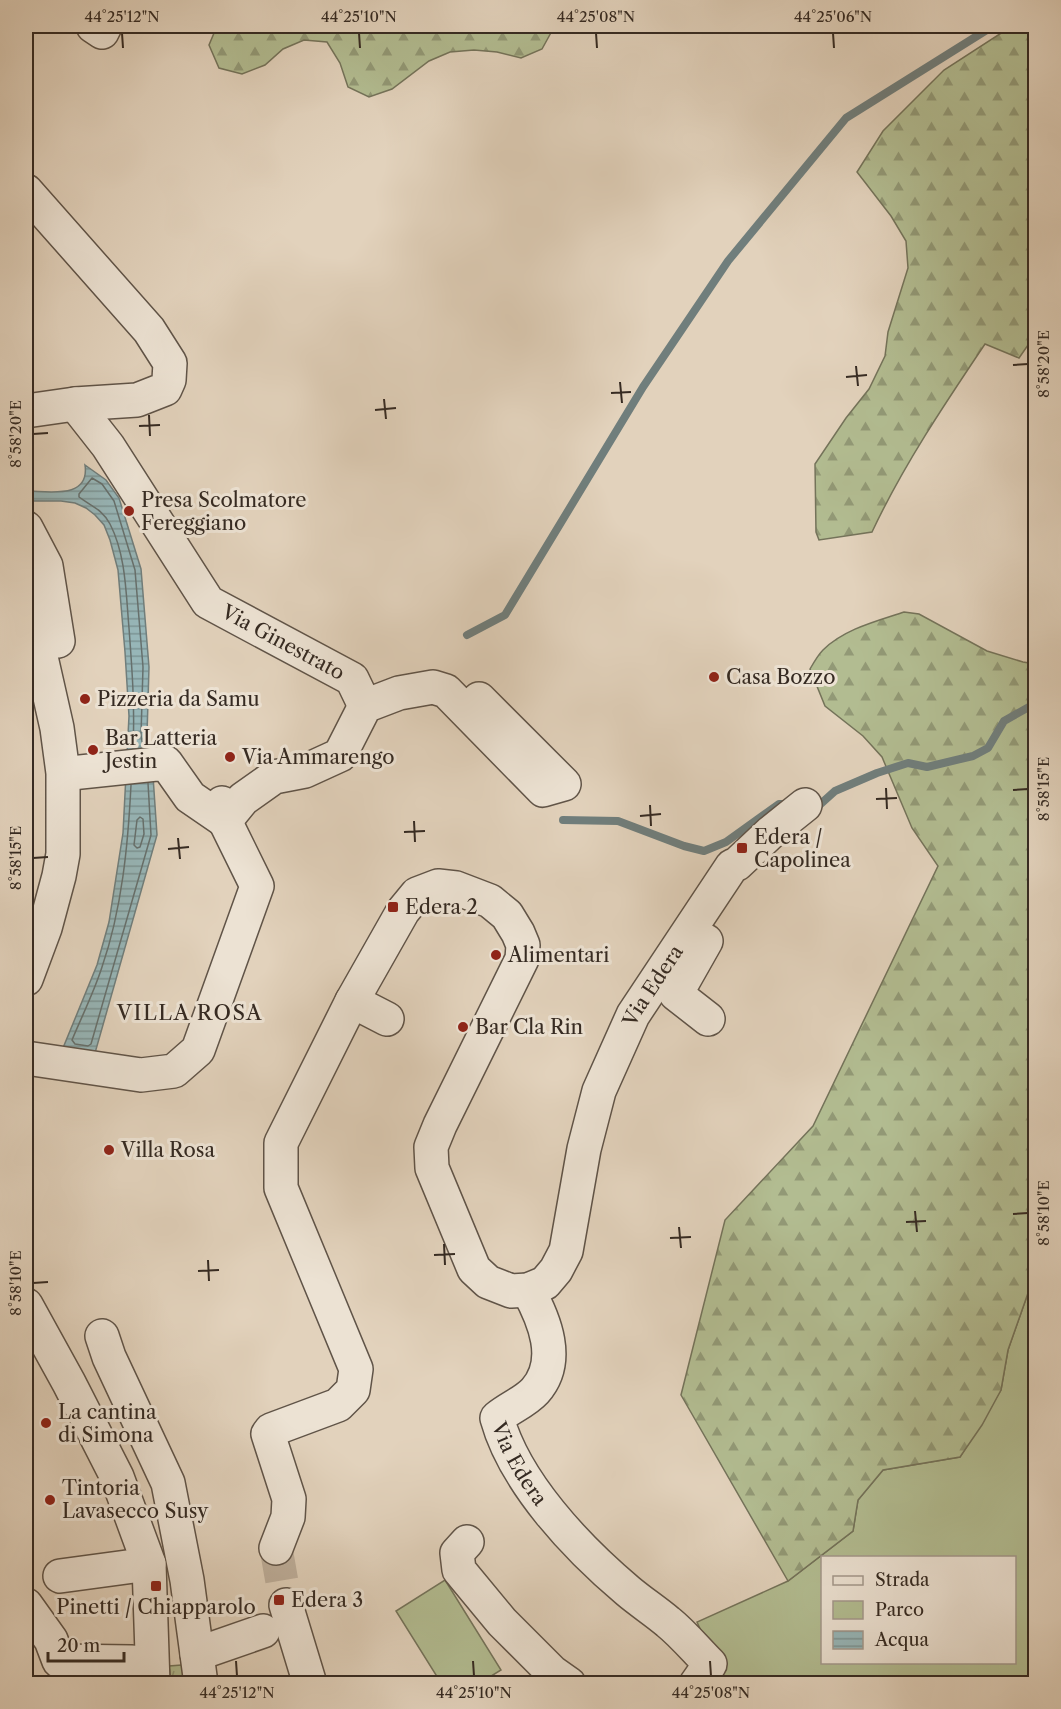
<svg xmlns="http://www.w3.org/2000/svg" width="1061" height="1709" font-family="'Libre Caslon Text',serif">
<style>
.green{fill:#b2bc91;stroke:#74735a;stroke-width:1.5;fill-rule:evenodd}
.forest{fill:url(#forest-firs);stroke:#74735a;stroke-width:1.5}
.park{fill:url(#park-tufts);stroke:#74735a;stroke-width:1.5}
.water{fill:url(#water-rules);stroke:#707e7c;stroke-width:1.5}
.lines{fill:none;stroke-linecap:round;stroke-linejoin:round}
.shore{stroke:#66706d;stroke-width:1.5}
.stream{stroke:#707e7c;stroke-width:8}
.minor-tunnel{stroke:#bfb09d;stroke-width:33;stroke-dasharray:33 16;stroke-linecap:butt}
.minor-casing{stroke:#605448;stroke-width:36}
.minor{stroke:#ece2d3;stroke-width:33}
.ticks{fill:none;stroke:#352a22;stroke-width:2}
.poi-dot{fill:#8f2418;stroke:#ece2d3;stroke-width:2}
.labels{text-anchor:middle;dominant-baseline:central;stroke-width:6;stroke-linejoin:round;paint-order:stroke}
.poi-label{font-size:20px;fill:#352a22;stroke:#ece2d3;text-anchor:start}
.street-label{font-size:20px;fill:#352a22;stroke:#ece2d3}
.neighbourhood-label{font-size:21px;letter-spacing:1.5px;fill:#352a22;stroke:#ece2d3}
.neatline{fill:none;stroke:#352a22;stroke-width:2}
.ticks-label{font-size:15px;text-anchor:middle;fill:#352a22}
</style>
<defs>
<pattern id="forest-firs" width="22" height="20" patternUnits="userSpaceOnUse" patternTransform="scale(1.5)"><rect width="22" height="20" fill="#b2bc91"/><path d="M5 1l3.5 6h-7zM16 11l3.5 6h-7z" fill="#929976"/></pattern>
<pattern id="park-tufts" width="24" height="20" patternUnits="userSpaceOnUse" patternTransform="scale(1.5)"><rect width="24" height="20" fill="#b2bc91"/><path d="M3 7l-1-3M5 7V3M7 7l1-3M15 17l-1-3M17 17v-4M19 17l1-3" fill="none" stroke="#929976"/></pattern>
<pattern id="water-rules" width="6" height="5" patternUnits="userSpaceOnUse" patternTransform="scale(1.5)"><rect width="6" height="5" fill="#97b6b8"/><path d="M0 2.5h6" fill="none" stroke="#7c9495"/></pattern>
</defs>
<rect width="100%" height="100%" fill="#e2d2bc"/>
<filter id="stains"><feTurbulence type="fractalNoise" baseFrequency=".00333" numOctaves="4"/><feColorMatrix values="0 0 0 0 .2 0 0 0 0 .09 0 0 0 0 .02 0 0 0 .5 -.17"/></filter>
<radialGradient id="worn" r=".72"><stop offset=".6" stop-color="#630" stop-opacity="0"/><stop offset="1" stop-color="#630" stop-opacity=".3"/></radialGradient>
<g class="green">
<path d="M1035,1248V1683H725L697,1622L788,1581L853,1531L858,1500L883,1470L960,1457L1001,1390L1008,1350L1034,1276ZM822,1558H1014V1662H822Z"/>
<polygon points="445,1580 501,1670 480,1683 441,1683 396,1611"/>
</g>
<g class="forest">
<polygon points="217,26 552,26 553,29 542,49 521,58 497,52 474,50 450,52 429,61 392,89 369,97 348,87 340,63 327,42 304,40 283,49 265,65 242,74 219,68 209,45"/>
<path d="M1012,26H1035V335L1019,358L985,344C944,405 903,466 872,532L819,540L816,532L815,464L846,418L869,389L885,356L888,332L908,268L906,241L891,216L857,172L883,131L944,70Z"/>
<path d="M904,612L919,614L987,651L1023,662L1035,664L1034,1276L1008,1350L1001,1390L982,1425L960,1457L883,1470L858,1500L853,1531L788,1581L681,1395L725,1220L813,1126L938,866L912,828L882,757L863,736L825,706L810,669C814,662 818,655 823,650C844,629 877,621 904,612Z"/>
</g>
<polygon class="park" points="195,1664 197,1683 171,1683 169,1666"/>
<path class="water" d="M85,465L106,480L119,498L141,569L149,667L147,735L153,776L157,835L95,1053L63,1048L97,965L109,922L123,833L129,716L125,652L118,570L110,540L104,525L95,515L86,508L75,503L61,501H26V491C48,491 90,500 85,465Z"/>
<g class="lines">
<g class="shore">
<path d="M133,748C135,708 132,668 129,628C126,594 126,555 110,524C102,509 91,506 79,497V494L92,478L102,484L114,501L135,570L143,667L141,735L143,747"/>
<path d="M131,785C128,845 122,909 102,967C94,992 82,1016 72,1040L75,1044L88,1046L91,1044L151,835L148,783"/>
<polygon points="140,817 143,819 144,834 140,847 137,848 134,845 137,820"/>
</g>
<g class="stream">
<polyline points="467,635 505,615 643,387 728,261 846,118 993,26"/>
<polyline points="815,809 835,791 877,773 908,763 927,767 973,756 988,748 1004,721 1036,703"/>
<polyline points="563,820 618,821 684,846 704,851 726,842 779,804 788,804"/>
</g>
<polyline class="minor-tunnel" points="276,1548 286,1605"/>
<defs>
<g id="minor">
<polyline points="93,26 102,32 105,26"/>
<polyline points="26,191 149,330 170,363 169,380 165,389 137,400 75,404 26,411"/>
<path id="s1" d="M75,404L108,446L208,602L352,679L365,706"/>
<polyline points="26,528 46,566 58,641"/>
<polyline points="26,597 29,604 57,728 63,773 63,854 59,876 45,928 26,979"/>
<polyline points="71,773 166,763 190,797 225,821"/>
<polyline points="225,821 243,799 274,777 305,771 340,755 365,706 399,693 433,687 446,691 543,790 564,784 479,699"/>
<polyline points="706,941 676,994 708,1019"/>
<polyline points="352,1001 387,1019"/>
<polyline points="26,1058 141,1075 174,1071 198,1050 257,886 225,821 222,803"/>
<path id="s2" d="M528,1290C544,1319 562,1361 535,1391C525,1402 509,1408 497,1418C515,1483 577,1548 628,1591C641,1602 655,1611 668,1622C683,1634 696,1650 710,1664L696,1684"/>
<polyline points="26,1305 69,1383 117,1477 149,1564 153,1684"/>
<polyline points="102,1336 109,1357 168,1483 187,1580 201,1684"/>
<polyline points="467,1542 457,1553 459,1570 502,1622 552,1672 569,1684"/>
<path id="s3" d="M276,1548L288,1517L289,1499L268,1434L271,1430L338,1405L353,1390L356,1369L281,1188V1143L352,1001L403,911L417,894L438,886L456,888L490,901L507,915L518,933L523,945L522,959L440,1125L431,1147L432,1168L474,1269L488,1282L511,1291L528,1290L545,1283L556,1270L566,1251L584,1149L599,1091L633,1015L732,866L737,864L770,833L805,805"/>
<polyline points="60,1576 149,1564"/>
<polyline points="26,1605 51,1640 59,1661 132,1662"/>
<polyline points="286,1605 310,1684"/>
<polyline points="197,1654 263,1631"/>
</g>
</defs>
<use href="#minor" class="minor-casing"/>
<use href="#minor" class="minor"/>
</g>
<path class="ticks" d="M122,33L123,48M359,33L360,48M596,33L597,48M833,33L834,48M1013,365L1028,364M856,366L858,386M846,377L867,375M620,382L622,403M611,393L631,392M384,399L386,419M375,410L396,408M149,415L150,436M139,426L160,425M33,434L48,433M886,788L887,809M1013,790L1028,789M876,799L897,798M650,805L651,826M640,816L661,814M414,821L415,842M404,832L425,831M178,838L180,859M168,849L189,847M33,858L48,857M915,1211L917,1232M1013,1214L1028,1213M906,1222L926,1221M679,1227L681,1248M670,1238L691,1237M444,1244L445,1265M434,1255L455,1254M208,1260L209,1281M198,1271L219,1270M33,1283L48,1282M236,1661L237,1676M473,1661L474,1676M710,1661L711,1676"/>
<g class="poi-dot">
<circle cx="129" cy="511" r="6"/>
<circle cx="714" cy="677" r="6"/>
<circle cx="85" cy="699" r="6"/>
<circle cx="93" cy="750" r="6"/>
<circle cx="230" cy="757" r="6"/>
<rect x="736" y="842" width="12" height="12" rx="3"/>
<rect x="387" y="901" width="12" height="12" rx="3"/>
<circle cx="496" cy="955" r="6"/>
<circle cx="463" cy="1027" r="6"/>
<circle cx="109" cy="1150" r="6"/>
<circle cx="46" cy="1423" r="6"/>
<circle cx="50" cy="1500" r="6"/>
<rect x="150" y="1580" width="12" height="12" rx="3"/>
<rect x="273" y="1594" width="12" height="12" rx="3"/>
</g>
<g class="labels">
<g class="poi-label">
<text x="141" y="500">Presa Scolmatore<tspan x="141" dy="23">Fereggiano</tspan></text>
<text x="726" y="677">Casa Bozzo</text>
<text x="97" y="699">Pizzeria da Samu</text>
<text x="105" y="738">Bar Latteria<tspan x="105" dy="23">Jestin</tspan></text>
<text x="242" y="757">Via Ammarengo</text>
<text x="754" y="837">Edera /<tspan x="754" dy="23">Capolinea</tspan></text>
<text x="405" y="907">Edera 2</text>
<text x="508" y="955">Alimentari</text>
<text x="475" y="1027">Bar Cla Rin</text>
<text x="121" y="1150">Villa Rosa</text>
<text x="58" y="1412">La cantina<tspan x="58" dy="23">di Simona</tspan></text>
<text x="62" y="1488">Tintoria<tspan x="62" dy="23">Lavasecco Susy</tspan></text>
<text x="291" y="1600">Edera 3</text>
<text x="156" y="1607" text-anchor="middle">Pinetti / Chiapparolo</text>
</g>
<g class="street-label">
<text stroke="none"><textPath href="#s1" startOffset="324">Via Ginestrato</textPath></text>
<text stroke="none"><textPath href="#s3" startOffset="1650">Via Edera</textPath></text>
<text stroke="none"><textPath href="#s2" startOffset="206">Via Edera</textPath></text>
</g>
<g class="neighbourhood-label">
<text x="190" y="1012">VILLA ROSA</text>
</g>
</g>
<rect width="1061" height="1709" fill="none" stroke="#e2d2bc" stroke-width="66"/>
<rect x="821" y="1556" width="195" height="108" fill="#ece2d3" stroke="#a3988c" stroke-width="1.5"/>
<rect x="833" y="1576" width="30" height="9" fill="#ece2d3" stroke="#a3988c" stroke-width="1.5"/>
<text x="875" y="1586" font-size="18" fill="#352a22">Strada</text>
<rect x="833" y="1601" width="30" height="18" fill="#b2bc91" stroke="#a3988c" stroke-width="1.5"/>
<text x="875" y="1616" font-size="18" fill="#352a22">Parco</text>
<rect x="833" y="1631" width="30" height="18" fill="url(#water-rules)" stroke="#a3988c" stroke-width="1.5"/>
<text x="875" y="1646" font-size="18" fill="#352a22">Acqua</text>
<path d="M48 1652v9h76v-9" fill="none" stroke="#352a22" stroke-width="3"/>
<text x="57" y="1652" font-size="18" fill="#352a22" stroke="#ece2d3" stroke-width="4.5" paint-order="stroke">20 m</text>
<rect x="33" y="33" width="995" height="1643" class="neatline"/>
<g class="ticks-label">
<text x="122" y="22">44°25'12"N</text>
<text x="359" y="22">44°25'10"N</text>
<text x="596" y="22">44°25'08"N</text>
<text x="833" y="22">44°25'06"N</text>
<text transform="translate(1044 364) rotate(-90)" y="5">8°58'20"E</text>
<text transform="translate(16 434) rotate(-90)" y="5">8°58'20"E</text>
<text transform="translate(1044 789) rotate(-90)" y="5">8°58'15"E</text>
<text transform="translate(16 858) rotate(-90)" y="5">8°58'15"E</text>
<text transform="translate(1044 1213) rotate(-90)" y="5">8°58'10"E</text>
<text transform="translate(16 1283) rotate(-90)" y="5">8°58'10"E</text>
<text x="237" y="1698">44°25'12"N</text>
<text x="474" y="1698">44°25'10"N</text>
<text x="711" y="1698">44°25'08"N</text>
</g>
<rect width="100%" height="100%" filter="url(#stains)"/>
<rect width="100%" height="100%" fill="url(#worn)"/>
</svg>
